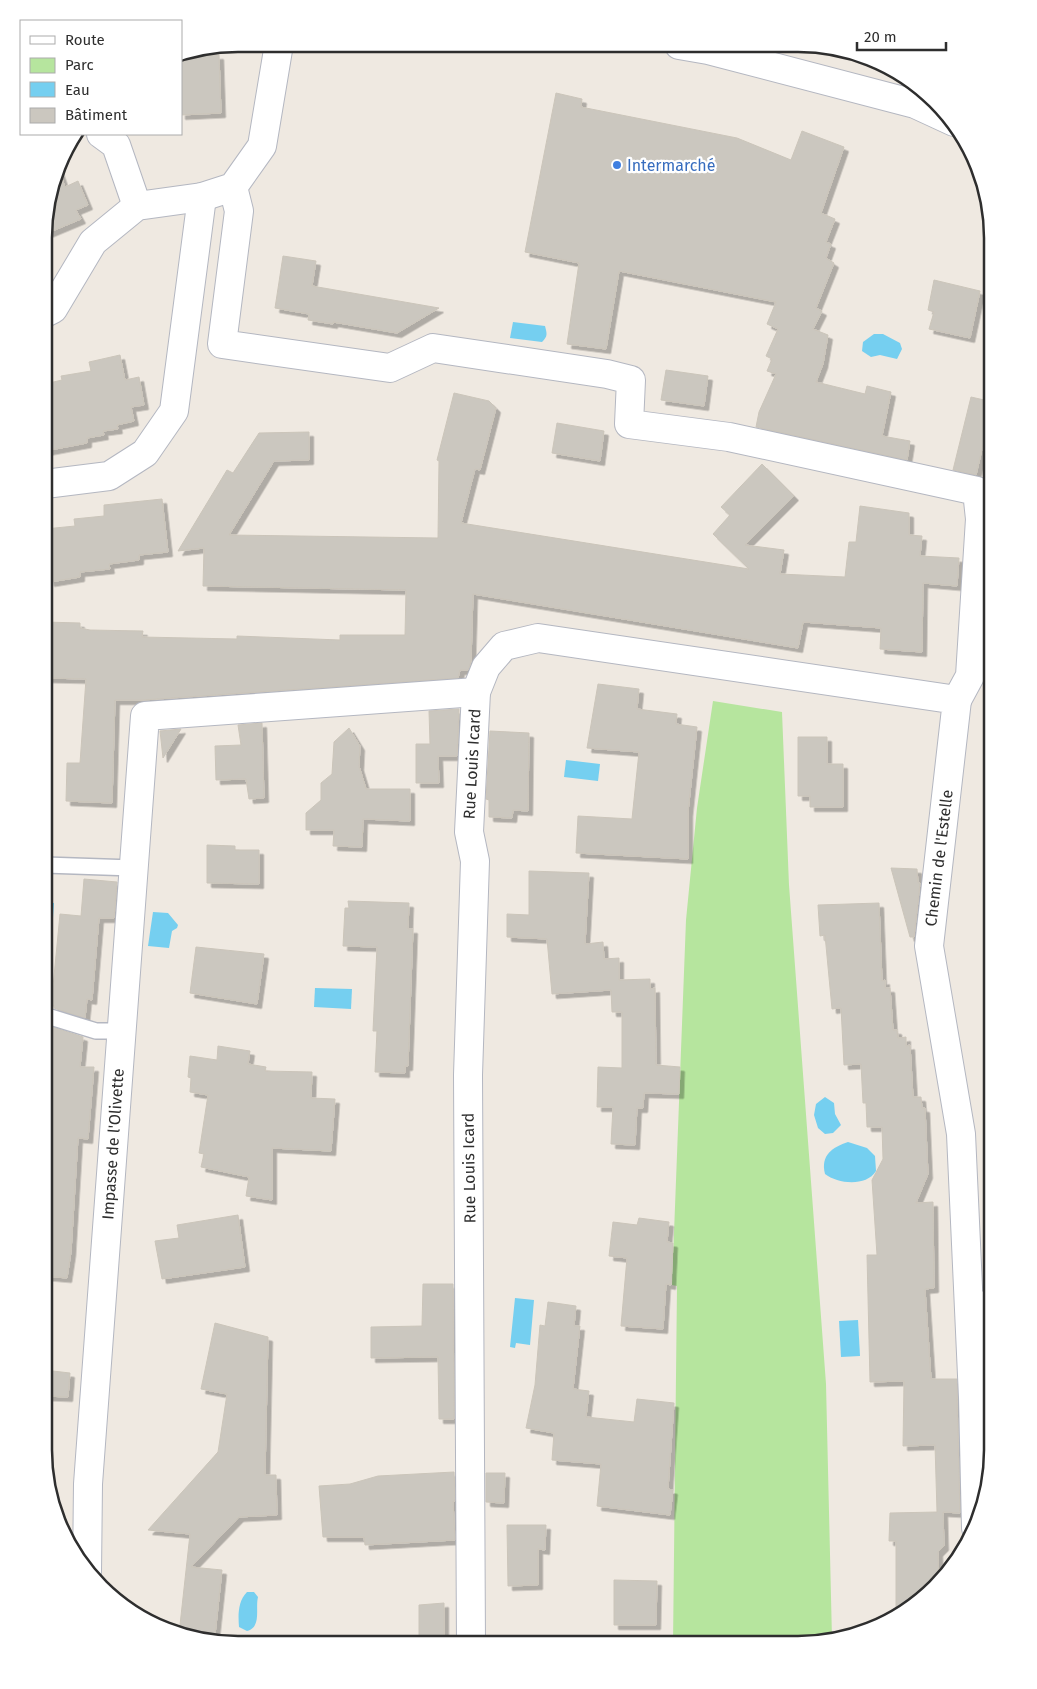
<svg xmlns="http://www.w3.org/2000/svg" width="1037" height="1689" font-family="'Fira Sans',sans-serif">
<style>
.green{fill:#b6e59e}
.water{fill:#75cff0}
.building{fill:#cbc7bf;stroke:#cbc5ba;filter:url(#shadow)}
.lines{fill:none;stroke-linecap:round;stroke-linejoin:round}
.lane-casing{stroke:#b4b7c1;stroke-width:18}
.street-casing{stroke:#b4b7c1;stroke-width:30}
.secondary-casing{stroke:#b4b7c1;stroke-width:30}
.lane{stroke:#fff;stroke-width:15}
.street{stroke:#fff;stroke-width:28}
.secondary{stroke:#fff;stroke-width:28}
.shop-dot{fill:#3f7fe0;stroke:#fff;stroke-width:2}
.labels{text-anchor:middle;dominant-baseline:central;stroke-width:4.5;stroke-linejoin:round;paint-order:stroke}
.shop-label{font-size:16px;fill:#366cbe;stroke:#fff;text-anchor:start}
.street-label{font-size:16px;fill:#2e2e2e;stroke:#fff}
.rim{fill:none;stroke:#2e2e2e;stroke-width:2.5}
</style>
<defs>
<filter id="shadow"><feDropShadow dx="4.5" dy="4.5" stdDeviation="0" flood-color="#0004"/></filter>
</defs>
<rect width="100%" height="100%" fill="#efe9e1"/>
<polygon class="green" points="713,701 782,712 789,885 826,1384 832,1639 798,1645 673,1645 677,1286 672,1285 686,920 697,808"/>
<g class="water">
<path d="M513,322L545,326C547,334 548,336 542,342L510,338Z"/>
<polygon points="874,334 883,334 900,343 902,349 897,359 880,355 871,357 862,351 863,342"/>
<polygon points="566,760 600,764 598,781 564,777"/>
<polygon points="44,902 54,903 51,947 44,947"/>
<polygon points="153,912 168,913 178,925 177,928 172,931 169,948 148,946"/>
<polygon points="315,988 352,989 351,1009 314,1007"/>
<polygon points="825,1097 834,1103 835,1114 841,1125 833,1133 825,1134 818,1128 814,1115 816,1104"/>
<path d="M848,1142L867,1148L875,1156L876,1171C866,1187 838,1184 825,1174C820,1155 833,1147 848,1142Z"/>
<polygon points="515,1298 534,1300 530,1345 516,1343 515,1348 510,1347"/>
<polygon points="858,1320 860,1356 841,1357 839,1321"/>
<path d="M247,1592H254L258,1597C255,1608 262,1627 247,1631L239,1627C238,1615 238,1601 247,1592Z"/>
</g>
<g class="building">
<polygon points="219,55 221,113 181,115 181,56"/>
<polygon points="556,93 582,99 581,107 737,138 791,160 802,131 844,147 821,213 835,219 826,242 831,244 826,258 834,263 816,308 822,311 813,329 828,335 823,364 816,382 865,394 867,386 891,392 882,436 910,441 907,460 756,427 759,412 776,374 767,371 772,359 766,356 778,329 767,324 776,302 619,271 606,349 567,344 579,263 525,252"/>
<polygon points="59,169 65,187 78,181 88,205 76,210 81,219 45,234 45,214"/>
<polygon points="283,256 316,261 312,286 439,308 397,333 333,322 333,324 308,320 309,314 275,308"/>
<polygon points="934,280 980,291 970,338 929,329 934,312 928,310"/>
<polygon points="120,355 125,380 139,377 144,405 131,407 134,421 117,425 118,429 103,431 104,435 87,438 87,443 45,451 45,384 62,380 61,376 91,371 89,362"/>
<polygon points="666,370 708,376 704,406 661,400"/>
<polygon points="454,393 489,401 496,408 480,470 475,469 461,523 749,569 713,534 730,515 721,507 762,464 794,496 745,545 784,550 780,574 845,577 849,542 856,542 860,506 909,513 909,535 922,536 920,556 959,558 957,586 923,583 922,652 880,649 881,628 803,622 798,648 473,594 471,662 468,670 460,670 458,678 143,700 115,700 112,803 66,801 67,763 80,763 86,679 45,678 45,622 80,623 80,628 90,630 143,631 142,637 237,639 237,636 340,640 340,635 405,635 406,590 203,586 204,548 178,551 227,470 233,473 259,433 309,432 309,460 274,461 229,535 438,538 439,461 437,460"/>
<polygon points="971,397 993,402 976,475 953,470"/>
<polygon points="557,423 604,431 600,461 552,453"/>
<polygon points="162,499 168,552 139,555 139,560 109,564 110,569 80,572 80,577 50,582 49,575 45,575 45,529 75,526 74,519 104,516 104,505"/>
<polygon points="598,684 639,689 637,709 677,714 676,724 697,727 688,812 688,859 576,853 578,816 632,819 639,752 587,748"/>
<polygon points="459,709 457,756 438,756 439,783 416,783 416,744 430,744 429,711"/>
<polygon points="262,723 264,798 249,799 246,779 216,780 215,746 241,745 238,725"/>
<polygon points="349,728 360,746 359,766 366,789 410,789 410,821 363,819 362,847 333,846 334,830 306,830 306,813 321,800 321,783 332,774 334,742"/>
<polygon points="181,729 163,758 160,731"/>
<polygon points="490,731 529,733 528,811 513,810 512,818 489,817 489,800 486,799"/>
<polygon points="798,737 827,737 827,764 843,764 843,807 810,807 810,796 798,796"/>
<polygon points="207,845 235,846 235,850 259,850 259,884 207,883"/>
<polygon points="891,868 917,869 918,883 920,883 914,937 910,937"/>
<polygon points="529,871 589,873 585,944 603,942 604,959 619,958 619,980 650,979 650,989 655,988 656,1065 680,1067 679,1094 644,1093 643,1108 637,1108 635,1145 611,1144 613,1107 597,1107 598,1067 622,1068 622,1012 612,1012 611,990 552,994 547,939 507,937 507,914 529,915"/>
<polygon points="84,879 117,882 114,918 99,918 92,1000 87,999 85,1018 54,1008 52,997 60,914 81,916"/>
<polygon points="348,901 409,903 408,929 413,929 408,1066 405,1066 405,1073 375,1072 377,1031 373,1031 377,947 343,946 345,908 349,908"/>
<polygon points="879,903 882,981 885,980 885,988 890,988 893,1030 897,1030 898,1038 906,1037 906,1046 910,1045 913,1097 921,1097 922,1108 925,1108 928,1174 916,1203 933,1202 934,1288 925,1289 931,1379 957,1379 957,1398 960,1513 943,1512 944,1546 938,1552 939,1583 917,1605 896,1617 896,1541 889,1541 890,1513 937,1512 935,1445 903,1446 904,1381 870,1382 867,1255 877,1255 872,1180 883,1159 882,1127 867,1127 866,1103 863,1103 861,1064 844,1065 841,1008 832,1009 825,935 820,936 818,905"/>
<polygon points="196,947 264,954 257,1004 190,993"/>
<polygon points="53,1027 83,1037 80,1067 94,1067 88,1139 78,1138 71,1252 67,1278 44,1276 44,1184 47,1184 50,1136 44,1136 44,1049 52,1049"/>
<polygon points="218,1046 250,1051 248,1064 266,1067 265,1071 312,1072 311,1098 335,1099 331,1151 272,1148 272,1200 246,1196 249,1177 201,1167 204,1154 199,1153 208,1095 190,1092 191,1078 188,1077 190,1056 217,1060"/>
<polygon points="238,1215 245,1267 162,1279 155,1241 179,1238 177,1225"/>
<polygon points="639,1218 669,1222 667,1242 673,1243 671,1285 666,1284 663,1329 621,1326 627,1258 609,1256 613,1222 637,1225"/>
<polygon points="423,1284 453,1284 454,1419 439,1419 438,1357 371,1358 371,1327 422,1326"/>
<polygon points="548,1302 576,1306 574,1326 580,1326 573,1389 589,1391 586,1417 634,1422 637,1399 674,1403 668,1489 673,1490 670,1515 597,1506 601,1464 552,1460 554,1433 526,1428 535,1385 540,1325 545,1326"/>
<polygon points="215,1323 268,1337 265,1475 276,1475 277,1515 239,1517 191,1567 222,1570 214,1644 179,1634 190,1534 148,1530 218,1452 227,1394 201,1389"/>
<polygon points="44,1370 70,1373 68,1397 44,1396"/>
<polygon points="454,1472 455,1501 453,1501 455,1540 365,1545 364,1537 323,1537 319,1486 350,1484 378,1476"/>
<polygon points="486,1473 505,1473 504,1503 486,1502"/>
<polygon points="507,1525 546,1525 545,1550 538,1549 538,1585 508,1586"/>
<polygon points="614,1580 657,1581 656,1625 614,1625"/>
<polygon points="444,1603 444,1644 419,1644 419,1605"/>
</g>
<g class="lines">
<defs>
<g id="lane">
<polyline points="45,865 133,868"/>
<polyline points="44,1015 96,1031 121,1031"/>
</g>
<g id="street">
<polyline points="101,134 116,145 137,206"/>
<polyline points="233,187 239,211 222,344 390,368 433,348 607,374 631,380 629,424 729,437 977,491 980,519 970,676 957,700"/>
<polyline points="45,313 53,309 93,242 137,206 202,197 233,187 262,146 279,44"/>
<polyline points="45,484 109,476 145,453 174,411 202,197"/>
<polyline points="969,1305 993,1306"/>
<polyline points="87,1572 88,1484 145,716 476,692"/>
<polyline points="471,1644 468,1075 475,861 469,832 476,692 486,667 504,646 538,638 957,700 929,946 961,1134 973,1397 976,1528"/>
</g>
<polyline id="secondary" points="679,45 708,50 915,104 954,122"/>
</defs>
<use href="#lane" class="lane-casing"/>
<use href="#street" class="street-casing"/>
<use href="#secondary" class="secondary-casing"/>
<use href="#lane" class="lane"/>
<use href="#street" class="street"/>
<use href="#secondary" class="secondary"/>
</g>
<circle class="shop-dot" cx="617" cy="165" r="5"/>
<g class="labels">
<g class="shop-label">
<text x="627" y="165">Intermarché</text>
</g>
<g class="street-label">
<text transform="translate(472 764) rotate(-87)">Rue Louis Icard</text>
<text transform="translate(939 858) rotate(-83)">Chemin de l'Estelle</text>
<text transform="translate(113 1144) rotate(-86)">Impasse de l'Olivette</text>
<text transform="translate(469 1168) rotate(-91)">Rue Louis Icard</text>
</g>
</g>
<path d="M0 0H1037V1689H0ZM238 52H798A186 186 0 0 1 984 238V1450A186 186 0 0 1 798 1636H238A186 186 0 0 1 52 1450V238A186 186 0 0 1 238 52Z" fill="#fff" fill-rule="evenodd"/>
<path class="rim" d="M238 52H798A186 186 0 0 1 984 238V1450A186 186 0 0 1 798 1636H238A186 186 0 0 1 52 1450V238A186 186 0 0 1 238 52Z"/>
<rect x="20" y="20" width="162" height="115" fill="#ffffff" stroke="#ababab"/>
<rect x="30" y="36" width="25" height="8" fill="#ffffff" stroke="#ababab"/>
<text x="65" y="45" font-size="15" fill="#2e2e2e">Route</text>
<rect x="30" y="58" width="25" height="15" fill="#b6e59e" stroke="#ababab"/>
<text x="65" y="70" font-size="15" fill="#2e2e2e">Parc</text>
<rect x="30" y="82" width="25" height="15" fill="#75cff0" stroke="#ababab"/>
<text x="65" y="95" font-size="15" fill="#2e2e2e">Eau</text>
<rect x="30" y="108" width="25" height="15" fill="#cbc7bf" stroke="#ababab"/>
<text x="65" y="120" font-size="15" fill="#2e2e2e">Bâtiment</text>
<path d="M857 42v8h89v-8" fill="none" stroke="#2e2e2e" stroke-width="2.5"/>
<text x="864" y="42" font-size="15" fill="#2e2e2e" stroke="#ffffff" stroke-width="4" paint-order="stroke">20 m</text>
</svg>
